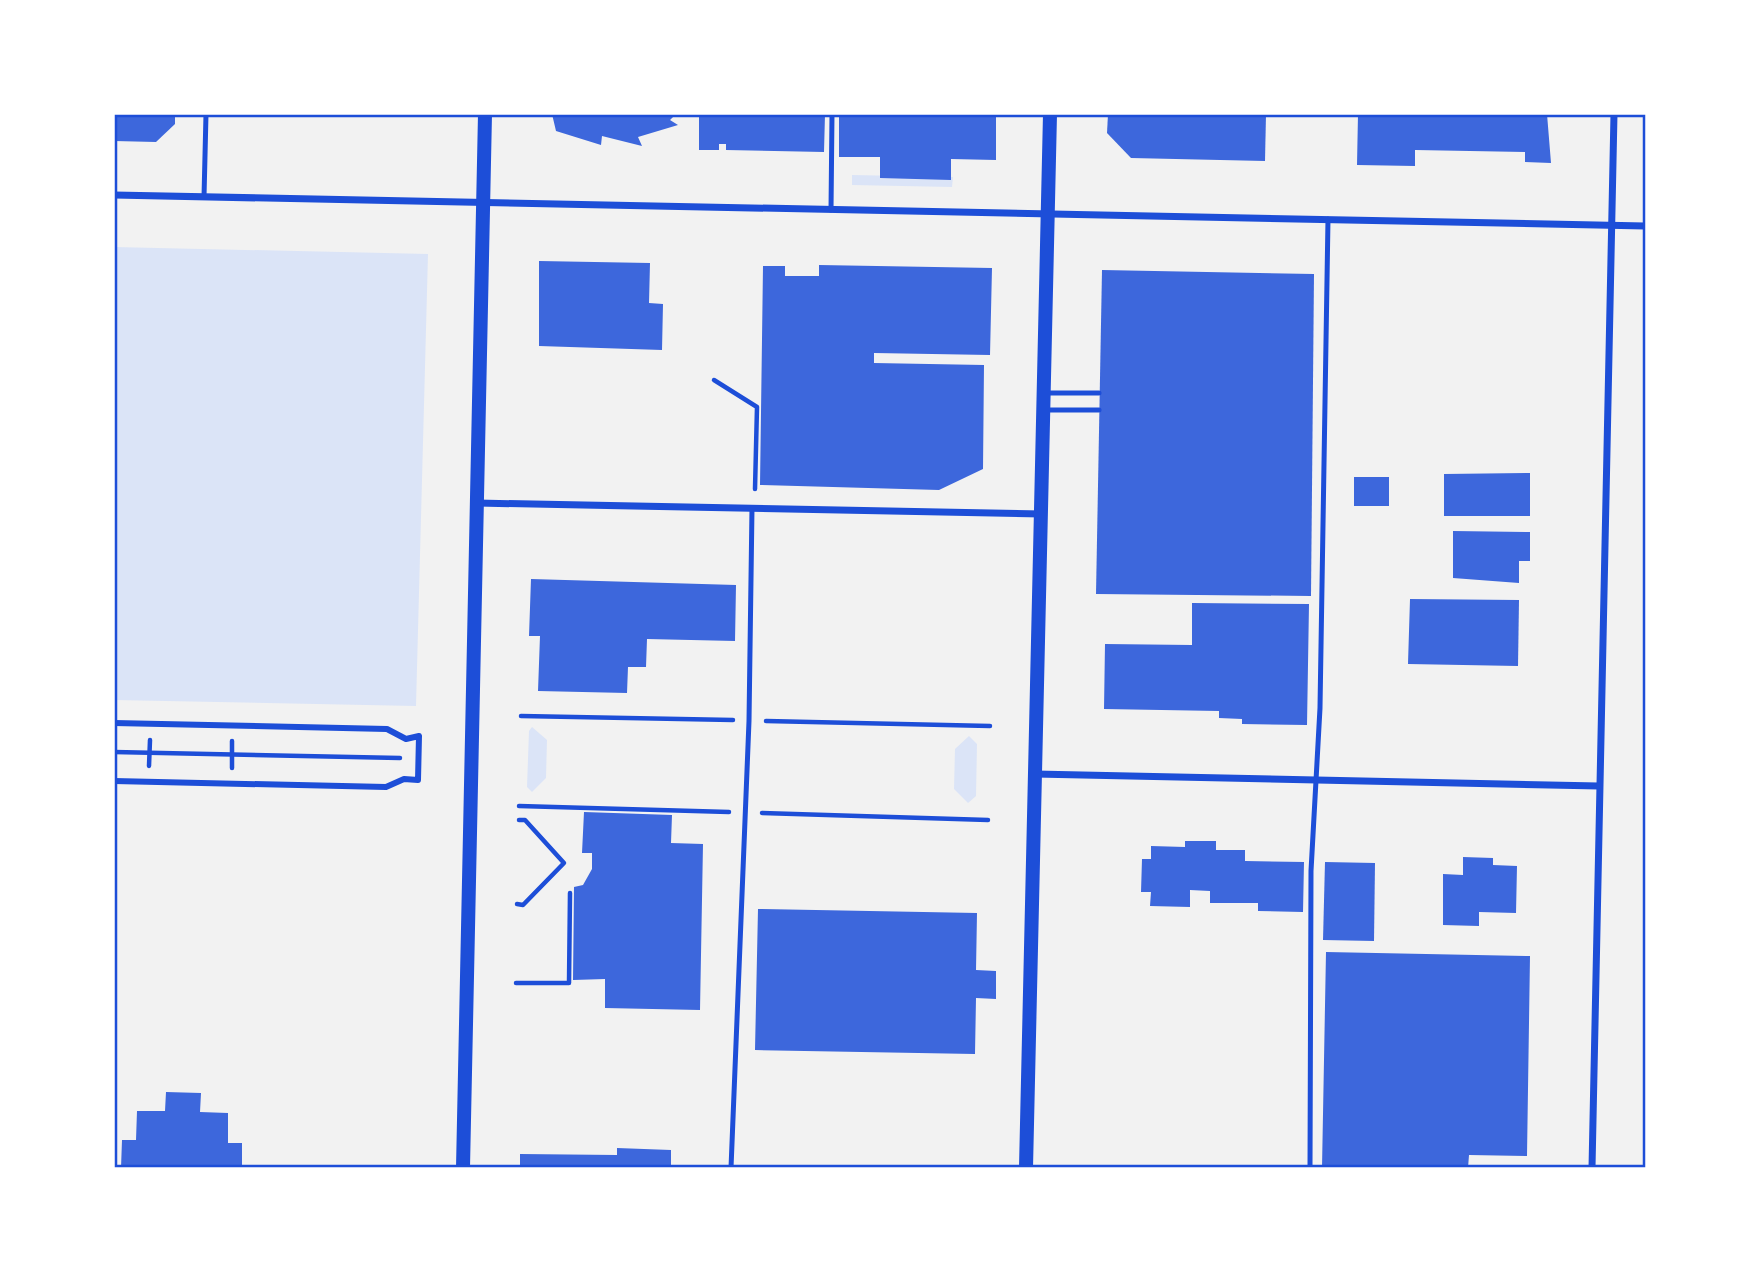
<svg xmlns="http://www.w3.org/2000/svg" width="1759" height="1282" font-family="Bitter,serif">
<style>
.green{fill:#dbe4f7}
.building{fill:#3d67dc}
.lines{fill:none;stroke-linecap:round;stroke-linejoin:round}
.path{stroke:#1d4ed8;stroke-width:4.5}
.service{stroke:#1d4ed8;stroke-width:5}
.pedestrian{stroke:#1d4ed8;stroke-width:6}
.minor{stroke:#1d4ed8;stroke-width:7}
.secondary{stroke:#1d4ed8;stroke-width:14}
.neatline{fill:none;stroke:#1d4ed8;stroke-width:2.5}
</style>
<rect width="100%" height="100%" fill="#f2f2f2"/>
<g class="green">
<polygon points="852,175 953,177 952,187 852,185"/>
<polygon points="114,247 428,254 416,706 114,700"/>
<polygon points="532,727 547,740 546,778 532,792 527,787 529,731"/>
<polygon points="969,736 977,744 976,796 968,803 954,789 955,749"/>
</g>
<g class="building">
<polygon points="114,114 175,114 175,124 156,142 114,141"/>
<polygon points="552,114 676,114 670,120 678,125 638,137 642,146 602,136 601,145 556,131"/>
<polygon points="699,114 825,114 824,152 726,150 726,144 719,144 719,150 699,150"/>
<polygon points="839,114 996,114 996,160 951,159 951,180 880,178 880,157 839,157"/>
<polygon points="1108,114 1266,114 1265,161 1131,158 1107,133"/>
<polygon points="1358,114 1547,114 1551,163 1525,162 1525,152 1415,150 1415,166 1357,165"/>
<polygon points="539,261 650,263 649,303 663,304 662,350 539,346"/>
<polygon points="819,265 992,268 990,355 874,353 874,363 984,365 983,469 939,490 760,485 763,266 785,266 785,276 819,276"/>
<polygon points="1102,270 1314,274 1311,596 1096,594"/>
<polygon points="1530,473 1530,516 1444,516 1444,474"/>
<rect x="1354" y="477" width="35" height="29"/>
<polygon points="1453,531 1530,532 1530,561 1519,561 1519,583 1453,578"/>
<polygon points="531,579 736,585 735,641 647,639 646,667 628,667 627,693 538,691 540,636 529,636"/>
<polygon points="1410,599 1519,600 1518,666 1408,664"/>
<polygon points="1192,603 1309,604 1307,725 1242,724 1242,719 1219,718 1219,711 1104,709 1105,644 1192,645"/>
<polygon points="584,812 672,815 671,843 703,844 700,1010 605,1008 605,979 573,980 574,887 583,885 592,869 592,853 582,853"/>
<polygon points="1185,841 1216,841 1216,850 1245,850 1245,861 1304,862 1303,912 1258,911 1258,903 1210,903 1210,891 1190,890 1190,907 1150,906 1151,892 1141,892 1142,859 1151,859 1151,846 1185,847"/>
<polygon points="1463,857 1493,858 1493,865 1517,866 1516,913 1479,912 1479,926 1443,925 1443,874 1463,875"/>
<polygon points="1325,862 1375,863 1374,941 1323,940"/>
<polygon points="758,909 977,913 976,970 996,971 996,999 976,998 975,1054 755,1050"/>
<polygon points="1326,952 1530,956 1527,1156 1469,1155 1468,1168 1322,1168"/>
<polygon points="166,1092 201,1093 200,1112 228,1113 228,1143 242,1143 242,1168 121,1168 122,1140 136,1140 137,1111 165,1111"/>
<polygon points="617,1148 671,1150 671,1168 520,1168 520,1154 617,1155"/>
</g>
<g class="lines">
<g class="path">
<polyline points="714,380 757,407 755,489"/>
<polyline points="521,716 733,720"/>
<polyline points="766,721 990,726"/>
<polyline points="114,752 400,758"/>
<polyline points="149,766 150,740"/>
<polyline points="232,768 232,741"/>
<polyline points="519,806 729,812"/>
<polyline points="762,813 988,820"/>
<polyline points="517,904 523,905 564,863 525,820 519,820"/>
<polyline points="516,983 569,983 570,893"/>
</g>
<g class="service">
<polyline points="204,197 206,114"/>
<polyline points="831,210 832,114"/>
<polyline points="1047,393 1099,393"/>
<polyline points="1045,410 1099,410"/>
<polyline points="731,1168 749,721 752,508"/>
<polyline points="1310,1168 1311,871 1320,708 1328,219"/>
</g>
<polyline class="pedestrian" points="114,723 387,729 406,739 419,736 418,780 404,779 386,787 114,781"/>
<g class="minor">
<polyline points="114,195 1645,226"/>
<polyline points="477,503 1042,514"/>
<polyline points="1035,774 1599,786"/>
<polyline points="1592,1168 1614,114"/>
</g>
<g class="secondary">
<polyline points="463,1168 485,114"/>
<polyline points="1026,1168 1050,114"/>
</g>
</g>
<rect width="1759" height="1282" fill="none" stroke="#ffffff" stroke-width="231"/>
<rect x="116" y="116" width="1528" height="1050" class="neatline"/>
</svg>
